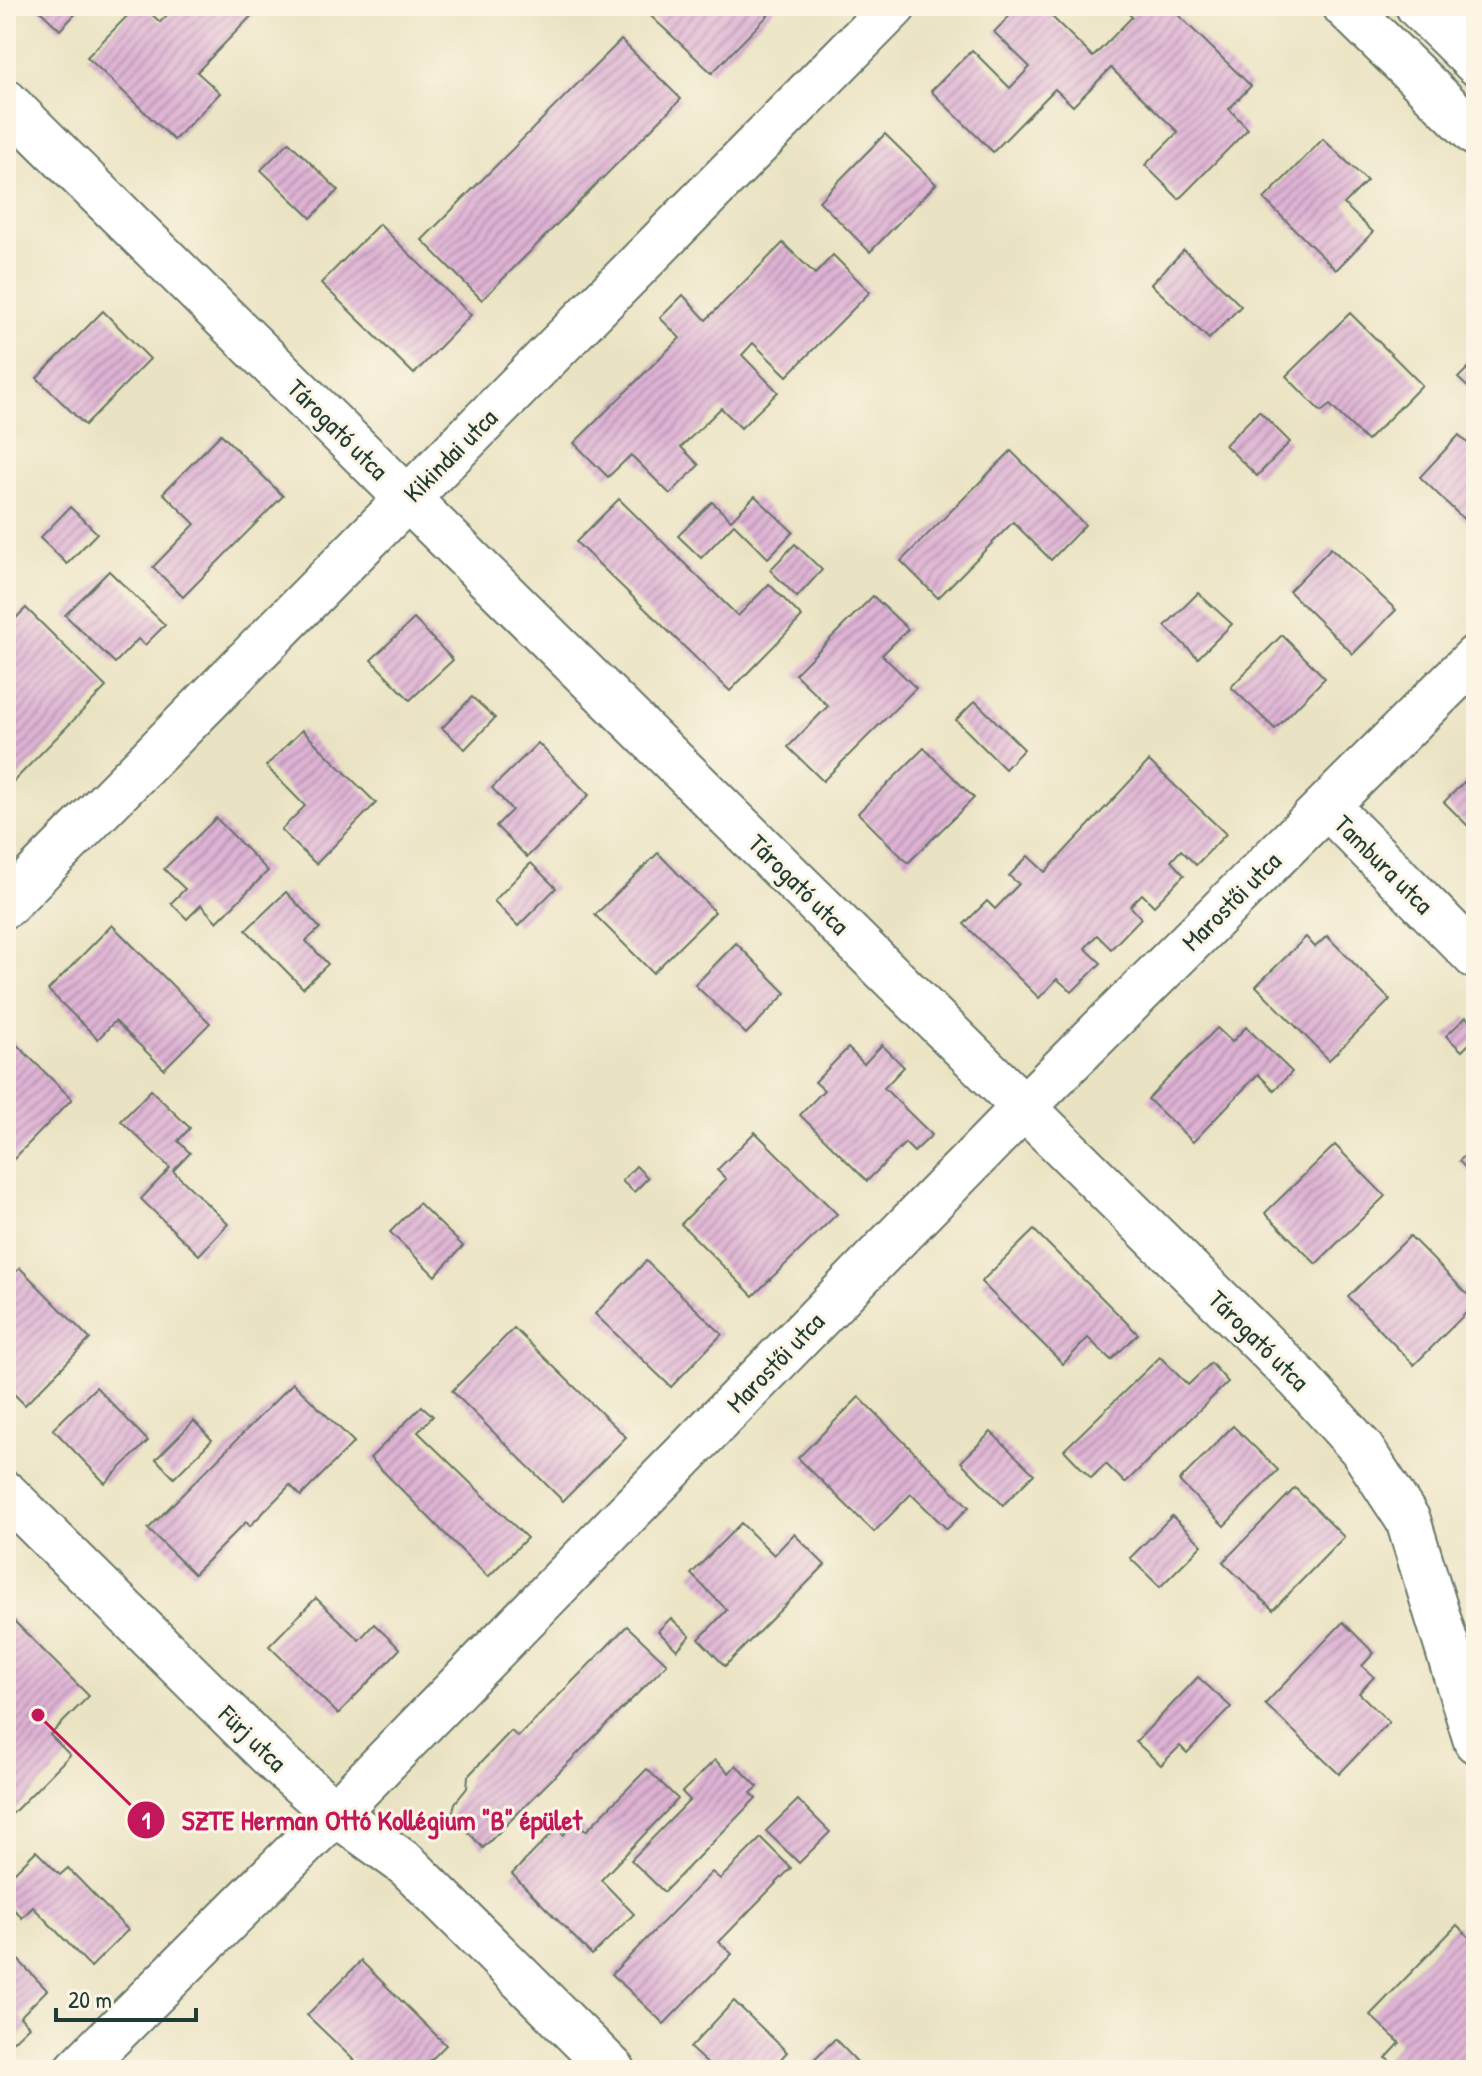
<svg xmlns="http://www.w3.org/2000/svg" width="1482" height="2076" font-family="'Patrick Hand',sans-serif">
<style>
.building{fill:url(#building-hatch)}
.lines{fill:none;stroke-linecap:round;stroke-linejoin:round}
.minor-casing{stroke:#676;stroke-width:48}
.minor{stroke:#fff;stroke-width:44}
.labels{text-anchor:middle;dominant-baseline:central;stroke-width:6;stroke-linejoin:round;paint-order:stroke}
.street-label{font-size:26px;fill:#1f3d34;stroke:#fcf5e5}
.leader{fill:none;stroke:#c2185b;stroke-width:3}
.callout-dot{fill:#c2185b;stroke:#fcf5e5;stroke-width:3}
.mark-label{font-size:24px;text-anchor:middle;font-weight:bold;fill:#fff}
.callout-label{font-size:28px;text-anchor:middle;font-weight:bold;fill:#c2185b;stroke:#fcf5e5;stroke-width:6;stroke-linejoin:round;paint-order:stroke}
</style>
<defs>
<pattern id="building-hatch" width="6" height="6" patternUnits="userSpaceOnUse" patternTransform="scale(2)"><rect width="6" height="6" fill="#deb2d4"/><path d="M-1 1l2-2M0 6l6-6M5 7l2-2" fill="none" stroke="#b392ad"/></pattern>
</defs>
<rect width="100%" height="100%" fill="#fcf5e5"/>
<filter id="ink" filterUnits="userSpaceOnUse"><feTurbulence type="fractalNoise" baseFrequency=".0125" numOctaves="2"/><feDisplacementMap in="SourceGraphic" scale="16" xChannelSelector="R" yChannelSelector="G"/><feConvolveMatrix kernelMatrix="1 2 1 2 8 2 1 2 1" color-interpolation-filters="sRGB"/></filter>
<filter id="wash" filterUnits="userSpaceOnUse"><feTurbulence type="fractalNoise" baseFrequency=".006" numOctaves="4" result="noise"/><feDisplacementMap in="SourceGraphic" scale="32" xChannelSelector="R" yChannelSelector="G"/><feGaussianBlur stdDeviation="1.8" result="paint"/><feColorMatrix in="noise" values="0 0 0 0 0 0 0 0 0 0 0 0 0 0 0 0 0 1.4 0 .05"/><feComposite in="paint" operator="in"/></filter>
<g filter="url(#wash)">
<rect width="100%" height="100%" fill="#eae3c3"/>
<g id="blocks">
<g class="building">
<polygon points="35,6 83,6 60,30"/>
<polygon points="137,6 143,6 160,22 176,6 261,6 197,72 220,93 174,140 87,57"/>
<polygon points="640,6 777,6 712,73"/>
<polygon points="1019,6 1041,6 1093,57 1132,17 1121,6 1169,6 1251,86 1229,109 1248,129 1179,199 1145,165 1178,132 1111,68 1073,106 1055,89 993,152 931,91 972,50 1010,88 1030,67 994,32"/>
<polygon points="621,40 681,99 482,300 422,240"/>
<polygon points="885,134 936,184 870,252 819,201"/>
<polygon points="1323,139 1367,181 1344,204 1373,232 1336,270 1264,199"/>
<polygon points="289,142 338,190 311,218 261,170"/>
<polygon points="379,224 471,315 414,374 321,283"/>
<polygon points="783,243 815,274 833,255 870,292 787,376 753,343 742,355 778,392 741,428 721,408 681,447 699,465 670,494 631,455 608,477 574,443 680,338 660,318 683,295 706,320"/>
<polygon points="1184,250 1241,306 1209,339 1151,284"/>
<polygon points="103,311 150,359 85,425 37,378"/>
<polygon points="1350,313 1422,385 1367,441 1330,405 1321,412 1286,376"/>
<polygon points="1476,360 1476,395 1458,378"/>
<polygon points="1259,411 1290,442 1257,476 1225,445"/>
<polygon points="221,434 283,496 183,597 153,567 195,524 163,493"/>
<polygon points="1459,435 1476,451 1476,525 1473,528 1420,477"/>
<polygon points="1011,451 1085,525 1051,560 1013,522 938,598 901,561"/>
<polygon points="755,496 793,532 768,558 734,524 701,558 678,536 712,502 731,520"/>
<polygon points="619,499 738,616 769,584 802,617 730,691 576,542"/>
<polygon points="70,507 97,533 67,564 40,538"/>
<polygon points="795,544 822,570 797,597 770,570"/>
<polygon points="1331,548 1396,610 1353,654 1289,591"/>
<polygon points="109,571 165,625 145,645 138,639 115,663 65,615"/>
<polygon points="1198,593 1232,624 1198,658 1165,626"/>
<polygon points="873,596 908,629 882,655 916,688 823,781 788,747 828,706 795,674"/>
<polygon points="26,608 106,687 6,789 6,628"/>
<polygon points="414,619 453,660 410,700 371,660"/>
<polygon points="1282,635 1325,678 1275,729 1231,687"/>
<polygon points="472,697 495,718 465,749 442,728"/>
<polygon points="975,701 1024,749 1005,769 956,720"/>
<polygon points="302,730 376,803 316,864 281,830 305,806 266,766"/>
<polygon points="538,743 589,795 527,857 496,826 512,810 492,788"/>
<polygon points="924,748 974,798 908,863 858,813"/>
<polygon points="1149,761 1226,834 1196,865 1181,850 1171,861 1184,875 1154,906 1142,894 1130,906 1141,918 1111,949 1097,935 1085,948 1101,963 1072,992 1057,979 1039,998 964,924 987,901 995,909 1019,884 1009,876 1028,856 1045,872"/>
<polygon points="1476,770 1476,834 1444,802"/>
<polygon points="216,818 268,871 217,922 201,905 187,919 171,903 185,889 164,869"/>
<polygon points="658,853 715,912 653,973 595,915"/>
<polygon points="531,863 556,888 518,926 494,901"/>
<polygon points="286,892 320,928 306,941 328,964 303,988 246,930"/>
<polygon points="112,925 210,1023 164,1069 115,1021 98,1039 48,990"/>
<polygon points="1327,936 1390,1000 1329,1060 1256,986 1306,937 1315,947"/>
<polygon points="736,943 786,993 746,1034 695,985"/>
<polygon points="1466,1017 1476,1027 1476,1037 1462,1051 1446,1036"/>
<polygon points="1246,1027 1292,1072 1274,1090 1258,1074 1193,1142 1148,1099 1217,1028 1232,1042"/>
<polygon points="6,1034 72,1099 6,1167"/>
<polygon points="882,1045 904,1067 884,1088 932,1135 914,1152 905,1143 867,1181 800,1115 824,1090 815,1082 848,1048 864,1064"/>
<polygon points="151,1090 190,1128 178,1141 190,1153 173,1171 228,1224 199,1255 141,1199 170,1168 121,1121"/>
<polygon points="755,1132 837,1214 753,1296 681,1224 726,1179 717,1170"/>
<polygon points="1335,1145 1385,1196 1316,1264 1265,1213"/>
<polygon points="1476,1145 1476,1179 1459,1161"/>
<polygon points="636,1166 648,1178 634,1192 622,1181"/>
<polygon points="419,1203 463,1246 435,1276 390,1232"/>
<polygon points="1034,1230 1138,1334 1111,1360 1088,1338 1063,1364 981,1282"/>
<polygon points="1410,1236 1476,1303 1414,1365 1348,1297"/>
<polygon points="646,1261 722,1334 671,1387 595,1314"/>
<polygon points="20,1268 90,1339 25,1405 9,1389 6,1392 6,1281"/>
<polygon points="514,1328 626,1437 563,1501 452,1391"/>
<polygon points="1160,1357 1188,1385 1211,1363 1228,1382 1125,1483 1106,1464 1091,1478 1064,1450"/>
<polygon points="293,1383 354,1442 301,1496 290,1485 250,1526 246,1522 194,1574 148,1529"/>
<polygon points="96,1387 148,1441 105,1483 53,1429"/>
<polygon points="859,1397 969,1507 947,1529 911,1494 874,1532 798,1458"/>
<polygon points="422,1406 433,1416 418,1432 527,1538 488,1577 370,1458"/>
<polygon points="194,1421 212,1440 174,1478 156,1459"/>
<polygon points="1233,1426 1278,1470 1224,1526 1179,1481"/>
<polygon points="991,1432 1034,1474 1003,1505 961,1462"/>
<polygon points="1295,1488 1344,1537 1273,1610 1223,1562"/>
<polygon points="1172,1516 1202,1545 1160,1587 1130,1558"/>
<polygon points="741,1523 774,1555 794,1534 825,1565 725,1666 699,1639 727,1610 691,1574"/>
<polygon points="316,1598 359,1640 374,1624 400,1649 338,1714 269,1646"/>
<polygon points="6,1613 89,1696 50,1735 70,1755 6,1820"/>
<polygon points="671,1618 690,1636 677,1650 658,1631"/>
<polygon points="1343,1622 1374,1653 1362,1666 1374,1677 1359,1693 1389,1722 1339,1774 1265,1704"/>
<polygon points="627,1626 667,1664 483,1848 452,1815 455,1803 467,1788 468,1776 511,1731 518,1737"/>
<polygon points="1198,1677 1231,1707 1187,1753 1180,1746 1161,1765 1136,1742"/>
<polygon points="715,1760 729,1773 736,1765 758,1787 751,1793 756,1798 664,1892 631,1860 690,1800 682,1792"/>
<polygon points="647,1769 678,1799 601,1880 634,1914 592,1955 512,1874 557,1828 563,1835 577,1821 586,1831"/>
<polygon points="798,1800 830,1832 799,1863 766,1831"/>
<polygon points="761,1838 791,1868 719,1942 732,1954 664,2024 612,1974 712,1872 720,1879"/>
<polygon points="36,1851 60,1875 68,1868 128,1930 91,1967 33,1907 22,1918 6,1901 6,1881"/>
<polygon points="1457,1925 1476,1944 1476,2070 1400,2070 1386,2058 1400,2043 1370,2015"/>
<polygon points="6,1947 47,1990 20,2017 29,2026 6,2048"/>
<polygon points="361,1961 446,2045 421,2070 364,2070 307,2015"/>
<polygon points="734,2001 787,2052 771,2070 714,2070 690,2048"/>
<polygon points="835,2039 865,2070 803,2070"/>
</g>
</g>
</g>
<g filter="url(#ink)">
<use href="#blocks" fill-opacity="0" stroke="#676" stroke-width="2"/>
<g class="lines">
<defs>
<g id="minor">
<polyline points="1345,6 1476,134"/>
<polyline points="1418,6 1476,63"/>
<polyline points="6,102 1299,1379 1361,1448 1408,1520 1476,1741"/>
<polyline points="1327,806 1476,957"/>
<polyline points="6,905 894,6"/>
<polyline points="6,1494 279,1764 335,1813 407,1865 613,2070"/>
<polyline points="77,2070 335,1813 1024,1107 1476,657"/>
</g>
</defs>
<use href="#minor" class="minor-casing"/>
<use href="#minor" class="minor"/>
</g>
</g>
<g class="labels">
<g class="street-label">
<text transform="translate(338 429) rotate(45)">Tárogató utca</text>
<text transform="translate(450 455) rotate(-45)">Kikindai utca</text>
<text transform="translate(1384 864) rotate(45)">Tambura utca</text>
<text transform="translate(799 884) rotate(45)">Tárogató utca</text>
<text transform="translate(1231 901) rotate(-45)">Marostői utca</text>
<text transform="translate(1259 1340) rotate(45)">Tárogató utca</text>
<text transform="translate(775 1362) rotate(-46)">Marostői utca</text>
<text transform="translate(253 1738) rotate(44)">Fürj utca</text>
</g>
</g>
<path class="leader" d="M38 1715L146 1820"/>
<g class="callout-dot">
<circle cx="38" cy="1715" r="8"/>
<circle cx="146" cy="1820" r="20"/>
</g>
<g class="mark-label">
<text x="146" y="1829">1</text>
</g>
<g class="callout-label">
<text x="382" y="1830">SZTE Herman Ottó Kollégium "B" épület</text>
</g>
<rect width="1482" height="2076" fill="none" stroke="#fcf5e5" stroke-width="32"/>
<path d="M56 2008v12h140v-12" fill="none" stroke="#1f3d34" stroke-width="4"/>
<text x="68" y="2008" font-size="24" fill="#1f3d34" stroke="#fcf5e5" stroke-width="6" paint-order="stroke">20 m</text>
</svg>
